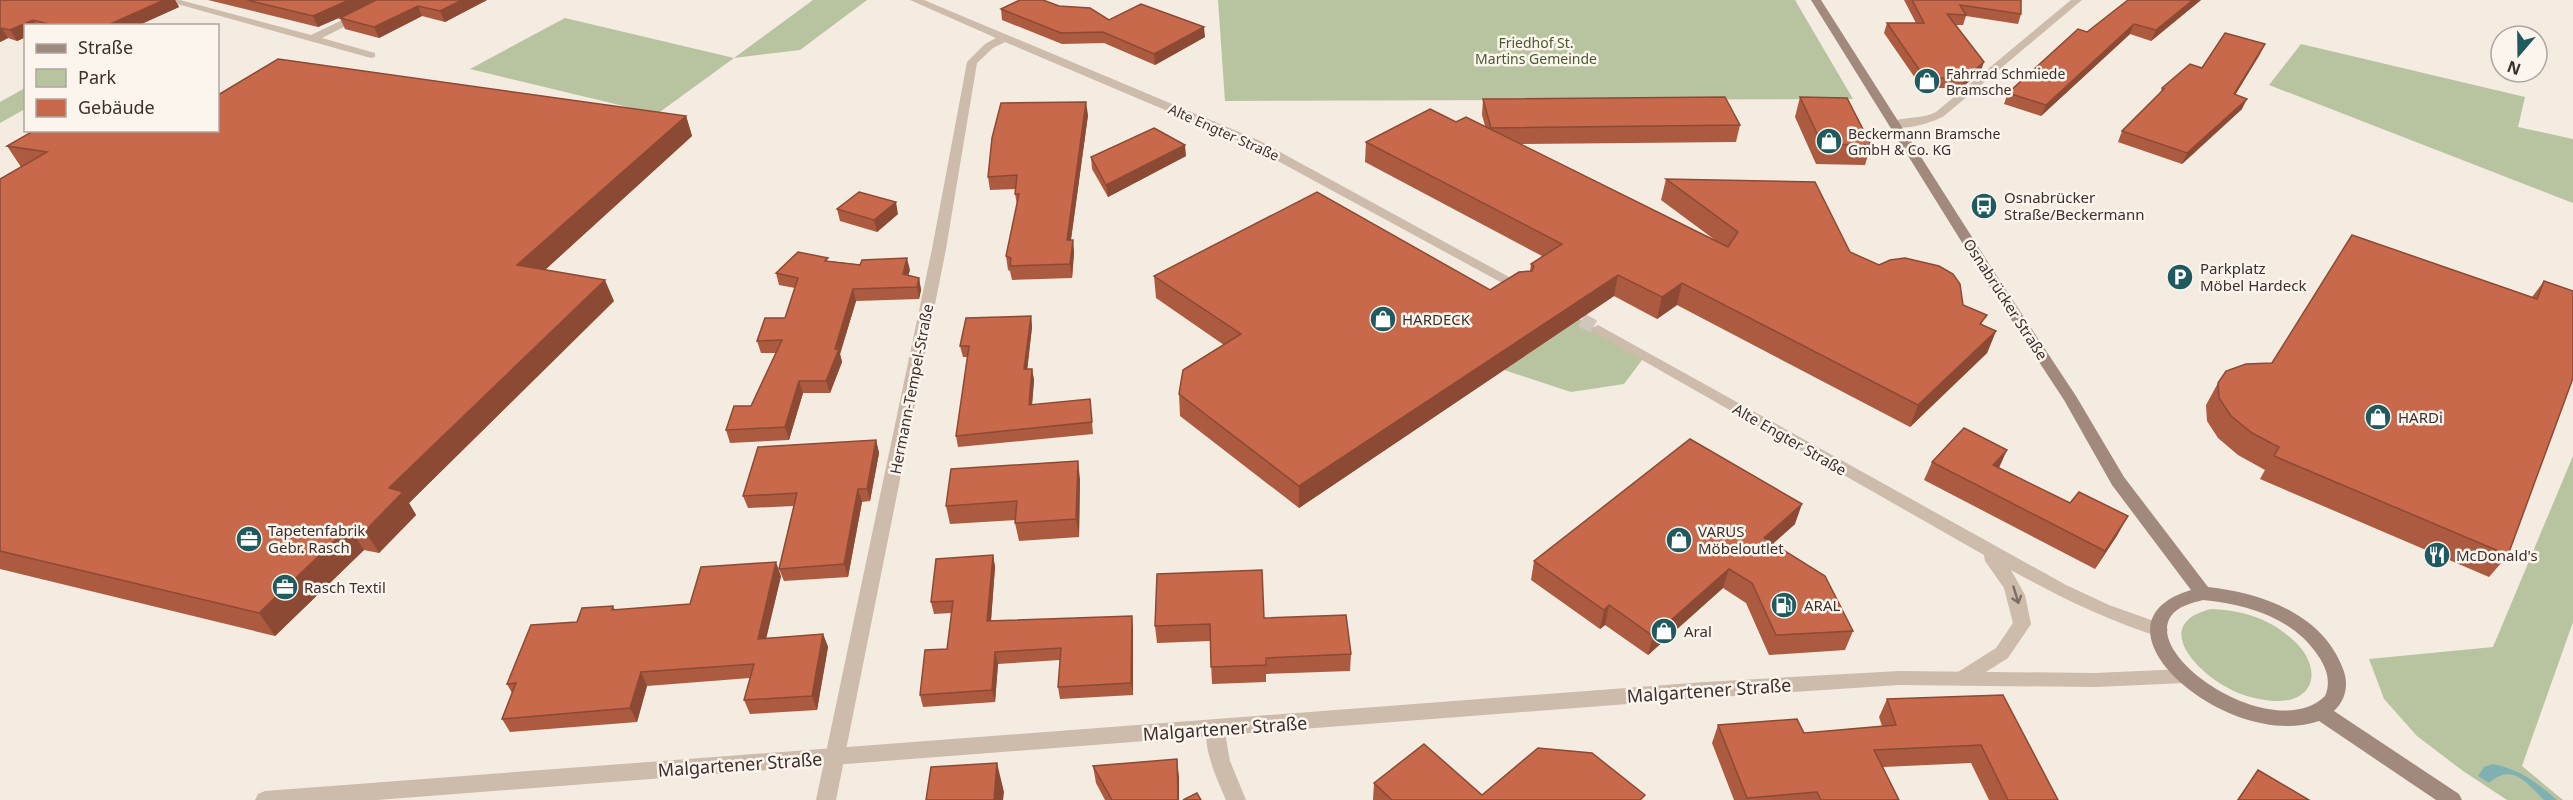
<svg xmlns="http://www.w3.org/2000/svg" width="2573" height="800" font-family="'Noto Sans',sans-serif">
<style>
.green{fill:#b8c4a0}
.water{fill:#7fb0b2}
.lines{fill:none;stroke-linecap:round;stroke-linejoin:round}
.minor-tunnel{stroke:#cfc6bd;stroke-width:14;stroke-dasharray:14 7;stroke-linecap:butt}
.minor{fill:#cdbbac;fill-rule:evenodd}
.tertiary{fill:#cdbbac;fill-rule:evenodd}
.secondary{fill:#a18a7d;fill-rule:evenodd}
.wall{fill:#ac5a40}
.shaded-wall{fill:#8c4a34}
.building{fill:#c8694b;stroke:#8c4a34;stroke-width:1.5}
.oneway{stroke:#7d6f65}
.labels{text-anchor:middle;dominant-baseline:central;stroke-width:5;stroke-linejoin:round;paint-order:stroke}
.far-park-label{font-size:14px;fill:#4a5a2e;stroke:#fbf5ee}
.far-poi-label{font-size:14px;fill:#3b302b;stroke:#fbf5ee;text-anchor:start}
.far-street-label{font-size:14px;fill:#3b302b;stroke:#fbf5ee}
.poi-label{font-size:15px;fill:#3b302b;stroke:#fbf5ee;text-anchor:start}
.street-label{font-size:15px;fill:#3b302b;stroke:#fbf5ee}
.near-street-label{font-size:18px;fill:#3b302b;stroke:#fbf5ee}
</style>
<rect width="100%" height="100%" fill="#f4ebe1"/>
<g class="green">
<polygon points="813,0 867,0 800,50 734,58 657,114 470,69 565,18 734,58"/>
<polygon points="1218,0 1795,0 1853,99 1225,101"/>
<polygon points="2301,44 2525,97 2518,127 2573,139 2573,203 2269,85"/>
<polygon points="25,88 25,109 0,123 0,102"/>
<polygon points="1579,319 1645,356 1624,384 1571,392 1504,370"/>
<polygon points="2573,456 2573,622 2522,766 2563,800 2507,800 2463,771 2417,736 2384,699 2369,659 2493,647"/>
<path d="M2211,609C2241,610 2268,618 2291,638C2327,669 2314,708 2265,700C2253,698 2240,695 2230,689C2197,673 2150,624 2211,609Z"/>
</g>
<path class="water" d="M2493,764C2521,770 2536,782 2557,800H2544C2527,783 2512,762 2489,783L2478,776L2484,767Z"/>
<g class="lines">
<polyline class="minor-tunnel" points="1563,310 1598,329"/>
<g class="minor">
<polygon points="163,0 180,0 311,35 384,0 397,0 322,38 375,53 375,57 371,58"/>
<polygon points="910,0 924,0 1258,140 1529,288 1527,291 1517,291 1250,146 1005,42 993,48 977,63 946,249 836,800 816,800 932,249 967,62 985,44 996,38"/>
<path d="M2071,0H2082L1944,116C1932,123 1899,133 1888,124C1898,116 1921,120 1936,112Z"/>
<path d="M1598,325L2066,585L2109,605L2165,625L2168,630L2165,635L2159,637C2107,620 2059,597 2011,570L2025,595L2031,624L2008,658L1970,682L1964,684L1958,682L1955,677L1958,672L1996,648L2013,623L2004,588L1985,561L1984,555L1593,332L1591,329Z"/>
<path d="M1216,720L1223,722L1230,761L1246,800H1226C1218,781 1199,742 1209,722Z"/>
</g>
<polygon class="tertiary" points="2185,669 2191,671 2194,676 2191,681 2185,683 2095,687 1899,685 1705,698 377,800 255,800 258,794 265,791 1705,682 1899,671 2095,673"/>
<path class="secondary" d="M1811,0H1821L2000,281L2076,396L2124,477L2208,587C2262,593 2323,614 2343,669C2349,684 2346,700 2334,711L2459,794L2462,800H2436L2319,721C2228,753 2077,624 2191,590L2112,485L2064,400L1986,281ZM2203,600C2247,604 2294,618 2319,657C2327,669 2331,683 2325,696C2275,745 2142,658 2171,616C2178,606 2192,603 2203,600Z"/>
</g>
<g class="wall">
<polygon points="0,0 175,0 179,7 137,26 26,26 26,37 17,41 8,38 0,42"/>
<polygon points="208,0 487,0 445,22 422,16 379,38 345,29 340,18 353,12 318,27"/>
<polygon points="1904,0 2021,0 2021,14 2018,24 1966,16 1963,25 1955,25 1980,73 1961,88 1922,88 1884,33 1887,23 1916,23"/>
<polygon points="2201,0 2151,41 2130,34 2041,116 2004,104 2008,93 2087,32"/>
<polygon points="1059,6 1109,20 1205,37 1155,65 1104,43 1062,44 1002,20 1001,9"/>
<polygon points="2260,54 2235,95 2242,109 2182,164 2118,142 2122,131 2160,94 2162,88 2202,68"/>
<polygon points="1800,97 1871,145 1865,165 1816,164 1795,117"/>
<polygon points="1483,99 1740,125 1736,142 1520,144 1715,240 1661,200 1666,179 1850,252 1963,305 1983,325 1996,331 1987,353 1910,427 1677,305 1657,319 1614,296 1299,508 1180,416 1179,394 1224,345 1156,298 1154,276 1490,290 1530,271 1531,264 1542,256 1365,162 1366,142 1456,122 1485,126 1482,115"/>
<polygon points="1088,115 1071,240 1073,240 1074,253 1072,278 1012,280 1010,271 1008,270 1006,256 1017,204 1015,194 1016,189 990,190 988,177"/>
<polygon points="686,116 692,136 545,270 614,301 409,503 416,515 379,553 364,550 275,636 0,569 0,179 22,167 21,167 7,146"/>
<polygon points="1186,156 1108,197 1092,169 1091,157"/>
<polygon points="837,209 898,214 877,232 840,221"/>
<polygon points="829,261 910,270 908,275 919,278 921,290 919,299 856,301 840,354 842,362 830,393 803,393 789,440 730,443 726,430 751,406 776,353 761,353 757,341 785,318 795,288 779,285 776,273"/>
<polygon points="2544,281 2508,555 2489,577 2260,479 2265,470 2238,455 2218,438 2207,421 2206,405 2218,383 2272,363 2532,297"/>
<polygon points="1031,316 1032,327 1027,369 1032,369 1034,380 1032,405 1091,411 1093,434 958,447 956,436 968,357 963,357 960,346"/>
<polygon points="876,440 879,453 870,501 862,502 848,577 784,581 779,569 794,506 748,508 743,496"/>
<polygon points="1932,462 2118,534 2095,569 1924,480"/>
<polygon points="1080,479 1079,537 1019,541 1015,523 1016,520 950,524 946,506"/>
<polygon points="1795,524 1773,543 1853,631 1845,650 1769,655 1746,603 1723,588 1648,655 1605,625 1600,629 1531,580 1534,561"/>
<polygon points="993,555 995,567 991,621 1133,628 1133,695 1060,699 1058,687 1060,660 998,664 995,702 923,707 920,695 947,649 952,613 934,614 931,602"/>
<polygon points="781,576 766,638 823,634 828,647 817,710 750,714 744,700 750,678 647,686 637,722 510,732 502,719 512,693 507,684 577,622 613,606 615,610 690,604"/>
<polygon points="1264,618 1351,654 1350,671 1266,674 1266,682 1212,684 1210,641 1157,643 1155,626"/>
<polygon points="2003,695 2058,800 1989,800 1971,763 1883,767 1899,800 1734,800 1712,743 1718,725 1804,733 1882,726 1879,717 1887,699"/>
<polygon points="1093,766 1179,777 1179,800 1105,800 1096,783"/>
<polygon points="2258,770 2309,800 2237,800"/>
<polygon points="1374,783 1482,795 1644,800 1373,800"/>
</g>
<g class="shaded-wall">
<polygon points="164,0 175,0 179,7 137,26 106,26"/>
<polygon points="349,0 378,0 318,27 313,16"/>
<polygon points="462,0 487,0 445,22 440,11"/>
<polygon points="2193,0 2201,0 2151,41 2156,30"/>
<polygon points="418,6 422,16 379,38 374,27"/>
<polygon points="33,20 37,26 26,26 26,37 17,41 10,30"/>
<polygon points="2134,24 2130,34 2041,116 2046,105"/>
<polygon points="1,27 8,38 0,42 0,28"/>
<polygon points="1204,27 1205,37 1155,65 1154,54"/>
<polygon points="2265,44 2260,54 2229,105 2234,94"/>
<polygon points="1984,62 1980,73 1961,88 1965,78"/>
<polygon points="2247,99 2242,109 2182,164 2187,153"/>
<polygon points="1086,102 1088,115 1069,253 1067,240"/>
<polygon points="686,116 692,136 526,287 517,265"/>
<polygon points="1185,145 1186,156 1108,197 1106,185"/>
<polygon points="896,202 898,214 877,232 874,220"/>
<polygon points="1073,240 1074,253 1072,278 1070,264"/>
<polygon points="907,258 910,270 905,286 903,274"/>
<polygon points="1618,275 1614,296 1299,508 1299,486"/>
<polygon points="919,278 921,290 919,299 917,287"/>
<polygon points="605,280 614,301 409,503 416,515 379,553 365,531 389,488"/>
<polygon points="1682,283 1677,305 1657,319 1662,297"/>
<polygon points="853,289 856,301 840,354 842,362 830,393 826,381"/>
<polygon points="1031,316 1032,327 1026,381 1024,369"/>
<polygon points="1996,331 1987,353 1910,427 1918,405"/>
<polygon points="1032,369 1034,380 1031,417 1029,405"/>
<polygon points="799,381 803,393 789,440 785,427"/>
<polygon points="876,440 879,453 870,501 867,489"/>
<polygon points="2007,450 1999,468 1993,465"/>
<polygon points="1078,461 1080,479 1079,537 1076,519"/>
<polygon points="858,489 862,502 848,577 844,564"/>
<polygon points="1802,504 1795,524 1758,557 1764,538"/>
<polygon points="2128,516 2118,534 2095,569 2105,551"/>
<polygon points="349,527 364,550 275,636 259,613"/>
<polygon points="993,555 995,567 990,633 987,621"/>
<polygon points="776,562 781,576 763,652 758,639"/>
<polygon points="1729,569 1723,588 1648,655 1653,636"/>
<polygon points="1609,605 1605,625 1600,629 1604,610"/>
<polygon points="1132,616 1133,628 1133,695 1131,683"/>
<polygon points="823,634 828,647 817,710 812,696"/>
<polygon points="995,652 998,664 995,702 992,690"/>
<polygon points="641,672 647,686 637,722 630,708"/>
<polygon points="1177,759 1179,777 1179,800 1178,800"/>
<polygon points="997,763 1004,792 1003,800 994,800"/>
</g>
<g class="building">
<polygon points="0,0 164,0 106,26 56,26 33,20 10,30 0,28"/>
<polygon points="247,0 349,0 313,16"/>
<polygon points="376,0 462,0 440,11 418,6 374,27 340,18"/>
<polygon points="1020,0 1043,0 1059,6 1090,8 1109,20 1141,4 1204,27 1154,54 1103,32 1061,33 1001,9"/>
<polygon points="1912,0 2021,0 2021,14 1960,5 1966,15 1947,14 1984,62 1965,78 1925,78 1887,23 1924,23"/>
<polygon points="2128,0 2193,0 2156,30 2134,24 2046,105 2008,93 2078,29 2087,32"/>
<polygon points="2225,33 2265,44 2234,94 2247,99 2187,153 2122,131 2164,89 2162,88 2190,64 2202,68"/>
<polygon points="278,59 686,116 517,265 605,280 389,488 403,492 365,531 349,527 259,613 0,551 0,179 47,152 7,146 35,130 218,130 218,95"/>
<polygon points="1725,97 1740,125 1491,128 1483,99"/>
<polygon points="1800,97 1847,98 1871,145 1822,144"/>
<polygon points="1086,102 1067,240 1073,240 1070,264 1010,266 1011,258 1006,256 1019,194 1015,194 1017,175 988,177 992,138 1001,103"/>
<polygon points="1430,109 1456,122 1466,117 1728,247 1738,232 1666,179 1815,182 1850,252 1879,265 1890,260 1905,258 1939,266 1953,274 1960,284 1963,305 1987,315 1980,324 1996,331 1918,405 1682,283 1662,297 1618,275 1299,486 1179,394 1183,370 1241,334 1154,276 1317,192 1490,290 1519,272 1532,271 1534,266 1531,264 1562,244 1366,142"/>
<polygon points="1154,128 1185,145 1106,185 1091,157"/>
<polygon points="859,192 896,202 874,220 837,209"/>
<polygon points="2352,235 2537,299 2544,281 2573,291 2573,378 2508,555 2274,456 2279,447 2252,433 2231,416 2219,398 2218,383 2226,371 2246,364 2272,363"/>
<polygon points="798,252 828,258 825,261 860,265 862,260 907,258 903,274 919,278 917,287 853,289 835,349 839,349 826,381 799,381 785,427 726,430 734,406 751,406 782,340 757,341 765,318 785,318 798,278 776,273"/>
<polygon points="1031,316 1024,369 1032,369 1029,405 1090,399 1092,422 956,436 969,346 960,346 966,318"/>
<polygon points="1964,428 2007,450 1993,465 2070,503 2079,492 2128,516 2105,551 1932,462"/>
<polygon points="1690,439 1802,504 1764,538 1825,576 1853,631 1776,635 1752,583 1729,569 1653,636 1609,605 1604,610 1534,561"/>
<polygon points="876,440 867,489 858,489 844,564 779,569 797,493 743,496 758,447"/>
<polygon points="1078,461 1076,519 1015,523 1017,501 946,506 951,469"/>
<polygon points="993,555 987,621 1132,616 1131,683 1058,687 1061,648 995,652 992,690 920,695 925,650 947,649 953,601 931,602 936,559"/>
<polygon points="776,562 758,639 823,634 812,696 744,700 754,664 641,672 630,708 502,719 516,683 507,684 531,625 577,622 582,608 613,606 612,610 690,604 701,567"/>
<polygon points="1262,570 1264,618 1346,615 1351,654 1266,658 1266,665 1211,667 1210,624 1155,626 1157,574"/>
<polygon points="2003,695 2058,800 2008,800 1981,745 1874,750 1899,800 1821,800 1817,792 1747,798 1718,725 1797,719 1804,733 1896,725 1887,699"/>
<polygon points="1424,744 1482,795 1538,748 1592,753 1645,795 1640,800 1392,800 1374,783"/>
<polygon points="1177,759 1178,800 1112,800 1093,766"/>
<polygon points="997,763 994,800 926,800 931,767"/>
<polygon points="2258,770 2309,800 2238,800"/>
<polygon points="1197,793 1201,800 1183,800"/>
</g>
<defs><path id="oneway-shaft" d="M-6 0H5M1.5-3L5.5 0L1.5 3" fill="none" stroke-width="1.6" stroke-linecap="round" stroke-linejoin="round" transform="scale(1.5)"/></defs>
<use class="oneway" href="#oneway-shaft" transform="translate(2016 595) rotate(73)"/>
<defs>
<symbol id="shop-disc" viewBox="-11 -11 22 22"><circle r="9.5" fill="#1f5a5e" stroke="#fbf5ee"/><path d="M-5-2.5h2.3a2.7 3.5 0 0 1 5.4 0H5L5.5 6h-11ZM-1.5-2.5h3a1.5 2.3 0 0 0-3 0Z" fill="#fff"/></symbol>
<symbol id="bus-disc" viewBox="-11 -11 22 22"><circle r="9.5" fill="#1f5a5e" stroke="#fbf5ee"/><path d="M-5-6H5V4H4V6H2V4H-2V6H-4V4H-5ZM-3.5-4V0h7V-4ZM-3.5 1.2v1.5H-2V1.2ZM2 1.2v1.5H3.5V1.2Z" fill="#fff"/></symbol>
<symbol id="parking-disc" viewBox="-11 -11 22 22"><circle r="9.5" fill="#1f5a5e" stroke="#fbf5ee"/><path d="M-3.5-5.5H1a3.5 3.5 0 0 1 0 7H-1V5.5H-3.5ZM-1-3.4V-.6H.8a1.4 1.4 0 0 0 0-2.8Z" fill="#fff"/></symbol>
<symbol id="office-disc" viewBox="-11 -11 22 22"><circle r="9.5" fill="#1f5a5e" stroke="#fbf5ee"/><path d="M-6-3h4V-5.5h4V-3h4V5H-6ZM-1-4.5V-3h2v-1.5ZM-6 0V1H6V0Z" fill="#fff"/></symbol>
<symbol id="restaurant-disc" viewBox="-11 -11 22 22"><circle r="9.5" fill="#1f5a5e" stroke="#fbf5ee"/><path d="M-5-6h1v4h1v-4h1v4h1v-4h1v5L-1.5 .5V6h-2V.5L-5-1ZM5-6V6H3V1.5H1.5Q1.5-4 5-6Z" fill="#fff"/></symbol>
<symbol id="fuel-disc" viewBox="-11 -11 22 22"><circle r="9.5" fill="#1f5a5e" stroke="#fbf5ee"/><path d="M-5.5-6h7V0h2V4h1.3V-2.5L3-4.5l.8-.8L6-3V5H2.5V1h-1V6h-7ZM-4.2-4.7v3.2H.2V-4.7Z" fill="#fff"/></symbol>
</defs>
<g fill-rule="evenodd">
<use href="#shop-disc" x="1912" y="66" width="30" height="30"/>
<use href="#shop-disc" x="1814" y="126" width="30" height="30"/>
<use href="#bus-disc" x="1969" y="191" width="30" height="30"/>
<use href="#parking-disc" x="2165" y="262" width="30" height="30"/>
<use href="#shop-disc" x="1368" y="304" width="30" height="30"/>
<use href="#shop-disc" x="2363" y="402" width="30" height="30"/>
<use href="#office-disc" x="234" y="524" width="30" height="30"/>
<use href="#shop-disc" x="1664" y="525" width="30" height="30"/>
<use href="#restaurant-disc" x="2422" y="540" width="30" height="30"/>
<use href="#office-disc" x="270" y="572" width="30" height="30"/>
<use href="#fuel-disc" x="1769" y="590" width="30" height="30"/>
<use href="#shop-disc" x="1649" y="616" width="30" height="30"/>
</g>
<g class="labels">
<g class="far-park-label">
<text x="1536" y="42">Friedhof St.<tspan x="1536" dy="16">Martins Gemeinde</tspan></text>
</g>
<g class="far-poi-label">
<text x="1946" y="73">Fahrrad Schmiede<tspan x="1946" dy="16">Bramsche</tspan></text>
<text x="1848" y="133">Beckermann Bramsche<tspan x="1848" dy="16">GmbH &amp; Co. KG</tspan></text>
</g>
<g class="far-street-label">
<text transform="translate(1224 132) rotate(24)">Alte Engter Straße</text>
</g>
<g class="poi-label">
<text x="2004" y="197">Osnabrücker<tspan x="2004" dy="17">Straße/Beckermann</tspan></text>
<text x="2200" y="268">Parkplatz<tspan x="2200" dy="17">Möbel Hardeck</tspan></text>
<text x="1402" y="319">HARDECK</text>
<text x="2398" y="417">HARDi</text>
<text x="268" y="530">Tapetenfabrik<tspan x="268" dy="17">Gebr. Rasch</tspan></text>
<text x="1698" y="531">VARUS<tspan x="1698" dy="17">Möbeloutlet</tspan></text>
<text x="2456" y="555">McDonald's</text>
<text x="304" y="587">Rasch Textil</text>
<text x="1804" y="605">ARAL</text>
<text x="1684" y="631">Aral</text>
</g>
<g class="street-label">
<text transform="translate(2006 299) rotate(57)">Osnabrücker Straße</text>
<text transform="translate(911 389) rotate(-79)">Hermann-Tempel-Straße</text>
<text transform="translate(1790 439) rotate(30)">Alte Engter Straße</text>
</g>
<g class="near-street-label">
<text transform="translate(1709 690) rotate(-4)">Malgartener Straße</text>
<text transform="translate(1225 728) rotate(-4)">Malgartener Straße</text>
<text transform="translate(740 764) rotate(-4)">Malgartener Straße</text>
</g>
</g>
<rect x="24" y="24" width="195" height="108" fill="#fbf5ee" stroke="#aea6a0" stroke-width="1.5"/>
<rect x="36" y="44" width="30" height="9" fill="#a18a7d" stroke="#aea6a0" stroke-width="1.5"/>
<text x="78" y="54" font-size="18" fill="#3b302b">Straße</text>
<rect x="36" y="69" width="30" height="18" fill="#b8c4a0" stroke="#aea6a0" stroke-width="1.5"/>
<text x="78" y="84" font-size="18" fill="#3b302b">Park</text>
<rect x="36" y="99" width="30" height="18" fill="#c8694b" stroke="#aea6a0" stroke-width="1.5"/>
<text x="78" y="114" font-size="18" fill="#3b302b">Gebäude</text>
<g transform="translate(2519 54) rotate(200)"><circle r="28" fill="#fbf5ee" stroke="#aea6a0" stroke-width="1.5"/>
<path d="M0-4.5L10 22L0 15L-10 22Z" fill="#1f5a5e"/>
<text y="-9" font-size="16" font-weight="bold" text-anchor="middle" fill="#3b302b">N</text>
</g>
</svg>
